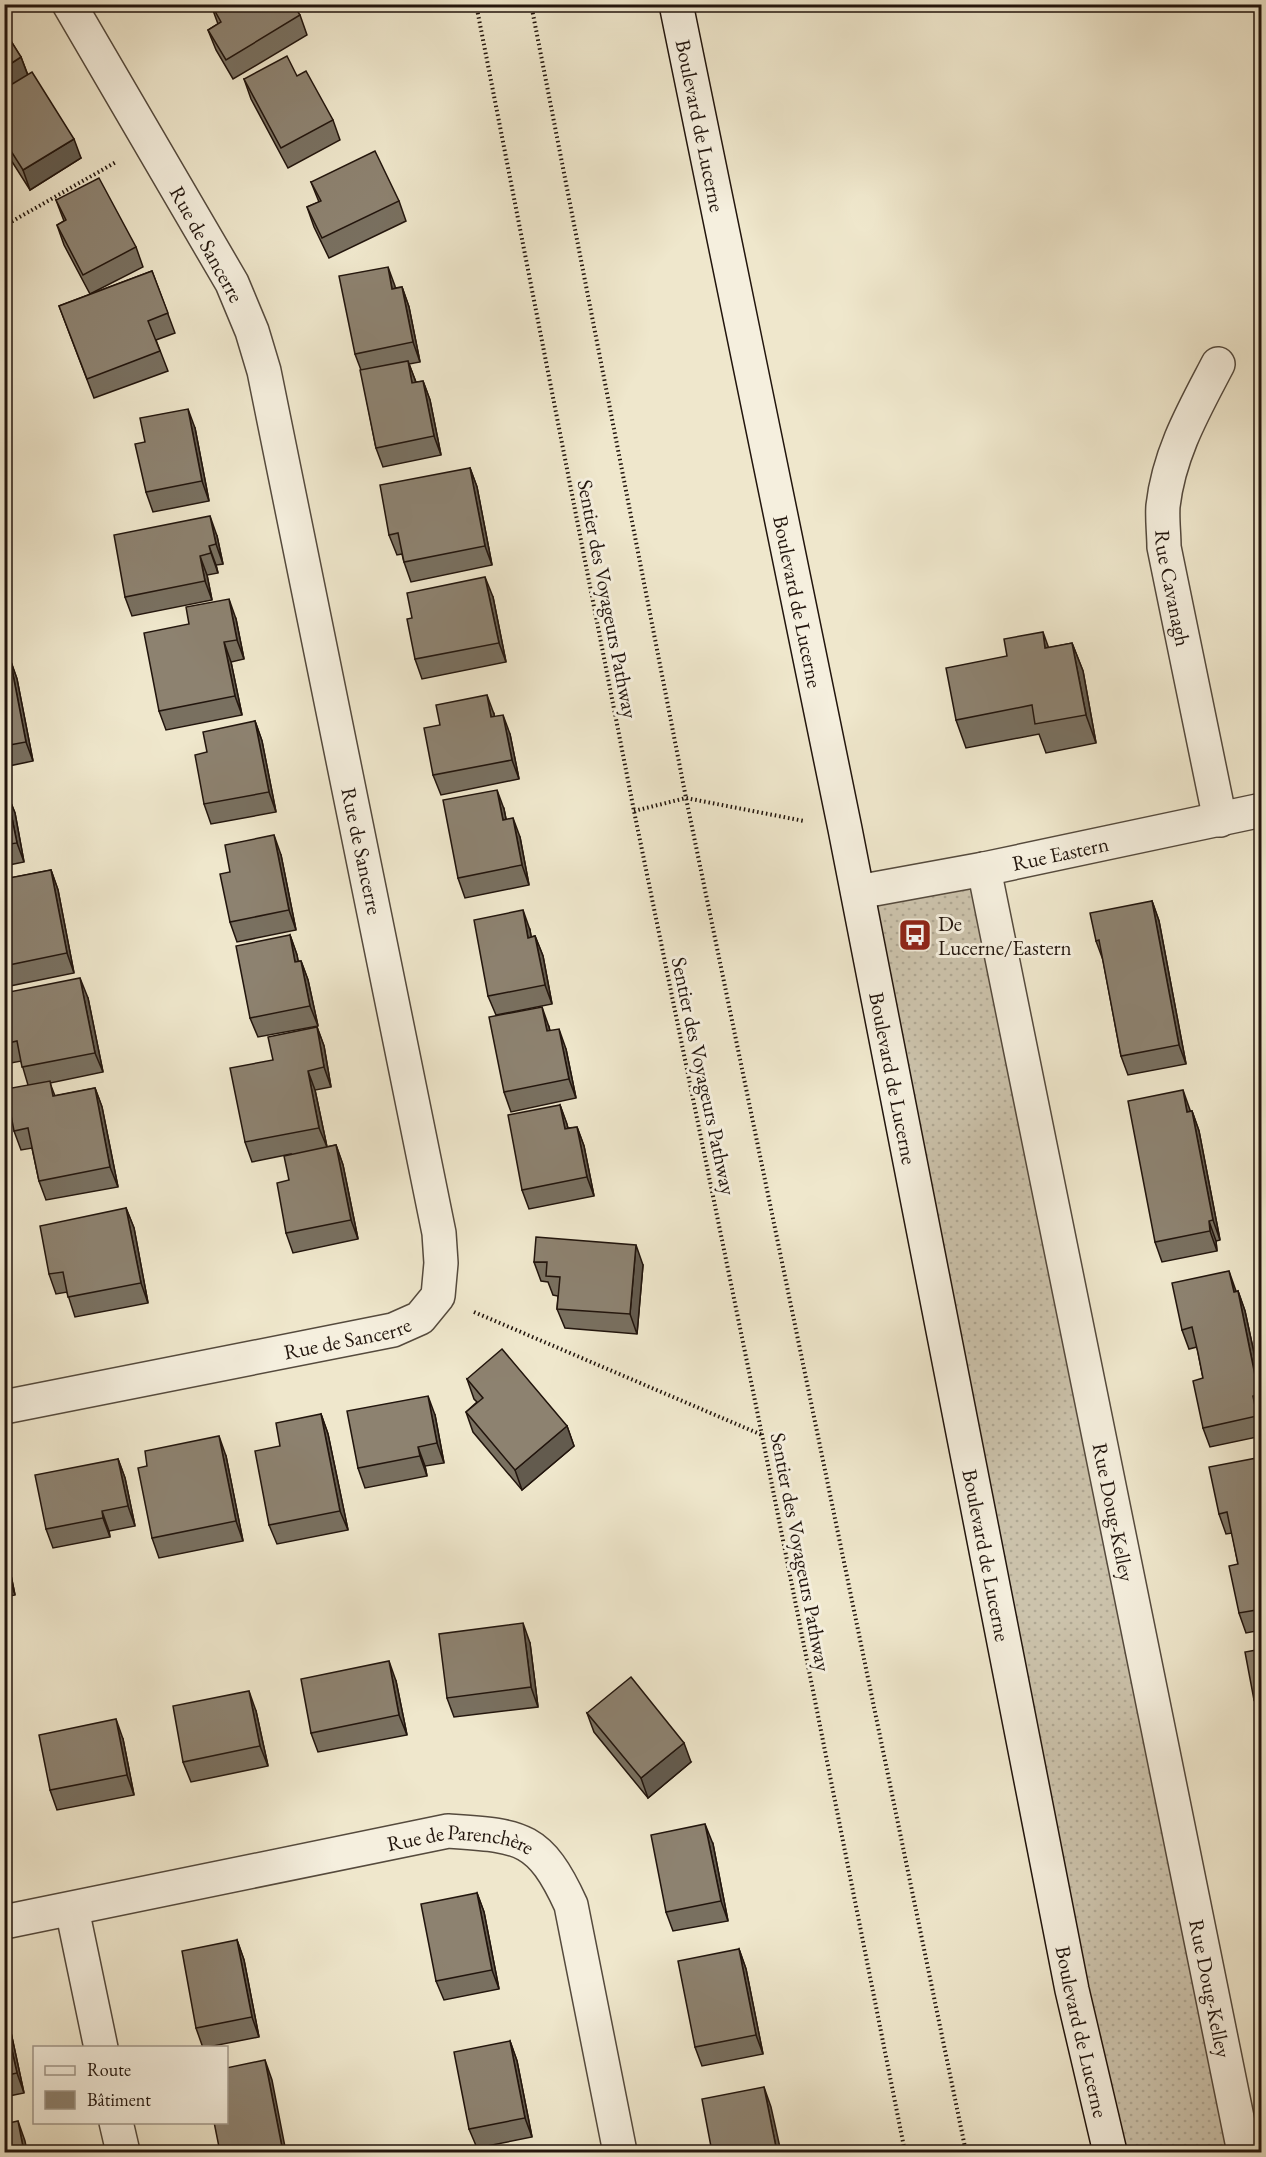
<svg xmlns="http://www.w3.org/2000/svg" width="1266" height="2157" font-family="'EB Garamond',serif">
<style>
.grass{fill:url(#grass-dots);stroke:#776c5c;stroke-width:1.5}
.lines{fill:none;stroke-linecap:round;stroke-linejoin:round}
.street-casing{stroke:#554a3d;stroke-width:36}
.secondary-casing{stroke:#22150d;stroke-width:36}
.path{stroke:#22150d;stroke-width:4;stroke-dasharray:1.5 3;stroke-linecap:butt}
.street{stroke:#f5efde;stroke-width:33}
.secondary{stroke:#f5efde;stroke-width:33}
.wall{fill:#797060;stroke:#22150d;stroke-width:1.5}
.shaded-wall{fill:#635b4e;stroke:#22150d;stroke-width:1.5}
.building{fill:#8d8270;stroke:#22150d;stroke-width:1.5}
.labels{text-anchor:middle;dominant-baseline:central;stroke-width:6;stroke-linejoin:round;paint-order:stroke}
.street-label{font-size:21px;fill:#22150d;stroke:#f5efde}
.poi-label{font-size:21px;fill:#22150d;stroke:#f5efde;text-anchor:start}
</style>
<defs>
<pattern id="grass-dots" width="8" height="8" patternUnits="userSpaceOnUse" patternTransform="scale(1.5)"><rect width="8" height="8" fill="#ccc3ac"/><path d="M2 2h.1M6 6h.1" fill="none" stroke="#afa793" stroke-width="1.8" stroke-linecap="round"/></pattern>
</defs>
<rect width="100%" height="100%" fill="#efe7cc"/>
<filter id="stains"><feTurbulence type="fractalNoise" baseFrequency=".00333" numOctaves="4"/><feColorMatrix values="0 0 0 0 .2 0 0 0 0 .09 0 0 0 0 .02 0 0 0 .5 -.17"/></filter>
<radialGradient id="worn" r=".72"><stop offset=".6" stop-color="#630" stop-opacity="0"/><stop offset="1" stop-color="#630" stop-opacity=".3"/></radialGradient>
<polygon class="grass" points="984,869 1244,2152 1110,2152 858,892"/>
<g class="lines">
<defs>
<g id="street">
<path id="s1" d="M1218,364C1194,410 1169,453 1163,506C1162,519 1164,534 1164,547L1220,820"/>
<path id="s2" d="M984,869L1244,2152"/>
<path id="s3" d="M858,892L984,869L1262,810"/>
<path id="s4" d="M4,1407L393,1330L420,1318L438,1296L441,1263L439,1233L264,371L252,331L232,283L69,4"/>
<polyline points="72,1909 101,2048"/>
<path id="s5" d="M4,1922L448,1831C520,1836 539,1835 571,1905L620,2152"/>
<polyline points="116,2122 123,2152"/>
</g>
<g id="secondary">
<path id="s6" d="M676,4L845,829L1072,1990L1110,2152"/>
</g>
</defs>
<use href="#street" class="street-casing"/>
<use href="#secondary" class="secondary-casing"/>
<g class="path">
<polyline points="476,4 634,811 762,1435 905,2152"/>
<polyline points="531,4 686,798 966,2152"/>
<polyline points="4,226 116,162"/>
<polyline points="634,811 686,798 804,821"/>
<polyline points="474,1312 762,1435"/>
</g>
<use href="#street" class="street"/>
<use href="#secondary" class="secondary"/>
</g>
<g class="wall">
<polygon points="211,5 300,15 307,35 233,79 216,50 208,30 218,24"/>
<polygon points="4,30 21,57 28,75 81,158 30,190 4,149"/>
<polygon points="297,76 333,120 340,140 288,168 251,99 244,79"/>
<polygon points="311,182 399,201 406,221 329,258 314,227 307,207 319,202"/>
<polygon points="56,200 136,247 143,267 90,294 64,245 57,225 64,221"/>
<polygon points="152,271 175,333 156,340 168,371 94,398 59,306"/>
<polygon points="402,287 409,307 420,362 409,364 416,382 423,381 430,400 441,455 383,467 376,448 361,370 355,354 395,288"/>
<polygon points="195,428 209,501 153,512 146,492 145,442"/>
<polygon points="470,468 477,487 492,565 411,582 404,562 402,554 397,555 389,535"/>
<polygon points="217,536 223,564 216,565 218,573 207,575 212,600 132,616 125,597"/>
<polygon points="493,597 506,662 422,679 415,659"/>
<polygon points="236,619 244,659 231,662 242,715 166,730 159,711"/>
<polygon points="1072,643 1083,671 1096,743 1046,753 1039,734 966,748 956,720 1048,648"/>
<polygon points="10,659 17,679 33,761 4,767 4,660"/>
<polygon points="494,714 494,717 510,734 519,779 441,795 433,775"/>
<polygon points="255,721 262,741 276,812 211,824 204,804 207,752"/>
<polygon points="7,793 15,813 24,862 4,866 4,794"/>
<polygon points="504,809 506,819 520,837 529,885 465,898 458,878"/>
<polygon points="281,855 296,930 237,942 230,922 230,872"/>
<polygon points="51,870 58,890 74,973 5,987 4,879"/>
<polygon points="1152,901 1159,921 1186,1064 1128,1075 1121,1056 1103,960 1096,941"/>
<polygon points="530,930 531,937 535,936 543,956 552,1004 496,1015 488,996"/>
<polygon points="290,935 297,955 298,961 301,961 308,980 318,1026 258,1037 250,1018"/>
<polygon points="4,993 88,998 103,1072 50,1083 55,1096 95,1088 102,1107 118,1187 46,1200 39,1181 32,1148 21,1150 14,1131 28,1085 21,1061 11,1063 4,1046"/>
<polygon points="317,1027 324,1046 331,1087 315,1090 327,1147 336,1145 343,1165 358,1239 293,1253 286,1233 289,1180 291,1154 252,1162 245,1142 273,1060"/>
<polygon points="549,1027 550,1031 566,1049 576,1098 511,1112 504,1092"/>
<polygon points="560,1105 568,1128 577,1127 584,1146 594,1196 529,1209 522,1190"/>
<polygon points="1190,1111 1192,1111 1199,1131 1220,1240 1216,1241 1217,1251 1162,1262 1155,1242"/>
<polygon points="126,1208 134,1228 148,1303 75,1317 67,1292 56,1294 49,1274"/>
<polygon points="534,1262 643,1265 637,1334 565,1328 557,1309 558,1296 553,1295 548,1282 541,1281"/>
<polygon points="1238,1291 1245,1311 1262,1390 1262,1416 1260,1416 1262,1424 1262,1436 1210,1447 1203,1428 1203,1378 1197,1347 1189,1349 1182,1330"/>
<polygon points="467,1379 567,1426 574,1446 522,1490 473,1432 466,1412 477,1402 474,1399"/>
<polygon points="321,1414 328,1434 348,1530 277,1544 269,1525 280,1446"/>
<polygon points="435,1415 444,1463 425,1466 427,1476 365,1488 358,1468"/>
<polygon points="226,1456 243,1541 159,1558 152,1538"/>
<polygon points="1262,1457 1262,1630 1246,1633 1239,1613 1238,1564 1232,1533 1226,1534 1219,1514"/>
<polygon points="118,1459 125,1478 135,1526 109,1531 110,1537 53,1548 46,1529"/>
<polygon points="4,1541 15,1595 4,1597"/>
<polygon points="530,1643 538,1707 454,1717 447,1698"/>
<polygon points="1262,1649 1262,1719 1254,1700"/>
<polygon points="396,1681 407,1735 318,1752 311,1733"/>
<polygon points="256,1711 268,1766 191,1782 183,1762"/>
<polygon points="587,1713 691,1762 648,1798 594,1732"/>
<polygon points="123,1739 134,1795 57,1810 50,1790"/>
<polygon points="713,1844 728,1921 673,1931 666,1912"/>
<polygon points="477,1893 484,1912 499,1989 444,2000 436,1981"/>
<polygon points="237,1940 244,1960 259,2037 203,2048 196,2028"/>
<polygon points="739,1949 746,1969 763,2054 702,2066 695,2047"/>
<polygon points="4,2000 24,2093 4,2097"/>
<polygon points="510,2041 517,2061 532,2137 477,2148 469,2129"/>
</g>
<g class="shaded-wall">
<polygon points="21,57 28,76 4,92 4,68"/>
<polygon points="74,139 81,158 30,190 23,170"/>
<polygon points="388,267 395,286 399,308 392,289"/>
<polygon points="402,287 409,307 420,362 413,342"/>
<polygon points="408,361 415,380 420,402 412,383"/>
<polygon points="423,381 430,400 441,455 434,436"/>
<polygon points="188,409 195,428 209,501 202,481"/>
<polygon points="470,468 477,487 492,565 485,546"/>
<polygon points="210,516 217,536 223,564 216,544"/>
<polygon points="209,546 216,565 218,573 211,553"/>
<polygon points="200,556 207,575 212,600 205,581"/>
<polygon points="485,577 493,597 506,662 499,643"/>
<polygon points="229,599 236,619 244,659 237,640"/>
<polygon points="1043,632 1053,660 1045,648"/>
<polygon points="224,642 231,662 242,715 235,696"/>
<polygon points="1072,643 1083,671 1096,743 1086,715"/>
<polygon points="10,659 17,679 33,761 26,742"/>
<polygon points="487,695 494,714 498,737 491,717"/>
<polygon points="503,715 510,734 519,779 512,760"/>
<polygon points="255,721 262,741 276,812 269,792"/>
<polygon points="497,790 504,809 510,839 503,820"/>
<polygon points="7,793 15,813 24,862 17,843"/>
<polygon points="513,818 520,837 529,885 522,865"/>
<polygon points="274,835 281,855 296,930 289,910"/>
<polygon points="51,870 58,890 74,973 67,953"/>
<polygon points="1152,901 1159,921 1186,1064 1179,1045"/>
<polygon points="523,910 530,930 535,957 528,938"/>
<polygon points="290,935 297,955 302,981 295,962"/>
<polygon points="535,936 543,956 552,1004 545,985"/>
<polygon points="301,961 308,980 318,1026 310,1006"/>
<polygon points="80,978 88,998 103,1072 95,1053"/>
<polygon points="542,1007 549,1027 554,1051 547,1031"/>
<polygon points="317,1027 324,1046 331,1087 324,1067"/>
<polygon points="559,1029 566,1049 576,1098 569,1079"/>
<polygon points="308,1071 315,1090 327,1147 319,1128"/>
<polygon points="95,1088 102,1107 118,1187 110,1167"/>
<polygon points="1183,1090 1190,1110 1194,1132 1187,1112"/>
<polygon points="560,1105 567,1124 572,1149 565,1129"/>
<polygon points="1192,1111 1199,1131 1220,1240 1213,1220"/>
<polygon points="577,1127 584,1146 594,1196 587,1177"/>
<polygon points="336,1145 343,1165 358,1239 351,1220"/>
<polygon points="126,1208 134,1228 148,1303 141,1283"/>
<polygon points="1209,1221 1216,1241 1217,1251 1210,1231"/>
<polygon points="636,1245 643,1265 637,1334 630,1314"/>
<polygon points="1229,1271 1236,1291 1241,1312 1234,1292"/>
<polygon points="1238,1291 1245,1311 1262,1390 1262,1401 1259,1395"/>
<polygon points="428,1396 435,1415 444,1463 437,1443"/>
<polygon points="1253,1396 1260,1416 1262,1429 1257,1416"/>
<polygon points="321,1414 328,1434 348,1530 340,1511"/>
<polygon points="567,1426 574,1446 522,1490 515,1470"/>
<polygon points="219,1436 226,1456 243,1541 236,1521"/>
<polygon points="418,1447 425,1466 427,1476 420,1456"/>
<polygon points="118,1459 125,1478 135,1526 128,1506"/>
<polygon points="102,1511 109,1531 110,1537 103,1518"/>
<polygon points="4,1541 15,1595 8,1575 4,1557"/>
<polygon points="523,1623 530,1643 538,1707 531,1687"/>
<polygon points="389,1661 396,1681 407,1735 399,1715"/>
<polygon points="249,1691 256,1711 268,1766 260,1746"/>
<polygon points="116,1719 123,1739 134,1795 127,1775"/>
<polygon points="684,1743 691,1762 648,1798 641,1778"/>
<polygon points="705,1824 713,1844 728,1921 721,1901"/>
<polygon points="477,1893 484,1912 499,1989 492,1970"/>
<polygon points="237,1940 244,1960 259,2037 252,2017"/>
<polygon points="739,1949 746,1969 763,2054 756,2035"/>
<polygon points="4,2000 24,2093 17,2073 4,2014"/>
<polygon points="510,2041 517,2061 532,2137 525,2118"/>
<polygon points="265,2060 272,2080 286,2152 283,2152"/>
<polygon points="764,2087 771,2107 781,2152 777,2152"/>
<polygon points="18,2121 25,2141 27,2152 24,2152"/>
</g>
<g class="building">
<polygon points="211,4 293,4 300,15 226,60 208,30 221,22"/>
<polygon points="4,30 21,57 4,68"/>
<polygon points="287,56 297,76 306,71 333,120 281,148 244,79"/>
<polygon points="32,72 74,139 23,170 4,140 4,89"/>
<polygon points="375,151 399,201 322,238 307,207 321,201 311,182"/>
<polygon points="99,178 136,247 83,275 57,225 66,220 56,200"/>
<polygon points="388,267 392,289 402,287 413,342 355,354 339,276"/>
<polygon points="152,271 168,313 148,321 160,351 87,379 59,306"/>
<polygon points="408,361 412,383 423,381 434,436 376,448 360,370"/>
<polygon points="188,409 202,481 146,492 135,444 145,442 140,418"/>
<polygon points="470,468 485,546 404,562 398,533 389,535 380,485"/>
<polygon points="210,516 216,544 209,546 211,553 200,556 205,581 125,597 114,535"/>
<polygon points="485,577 499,643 415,659 407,619 412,618 407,593"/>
<polygon points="229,599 237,640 224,642 235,696 159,711 144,633 189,624 186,607"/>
<polygon points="1043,632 1045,648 1072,643 1086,715 1035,724 1032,705 956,720 946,668 1007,656 1004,639"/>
<polygon points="10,659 26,742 4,746 4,660"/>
<polygon points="487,695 491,717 503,715 512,760 433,775 424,728 440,725 436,705"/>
<polygon points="255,721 269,792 204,804 195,755 207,752 203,732"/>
<polygon points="497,790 503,820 513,818 522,865 458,878 443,800"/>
<polygon points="7,793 17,843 4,845 4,794"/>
<polygon points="274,835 289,910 230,922 220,874 230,872 225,845"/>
<polygon points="51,870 67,953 4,966 4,879"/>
<polygon points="1262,898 1262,929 1255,899"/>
<polygon points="1152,901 1179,1045 1121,1056 1099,940 1096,941 1090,913"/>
<polygon points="523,910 528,938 535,936 545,985 488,996 474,920"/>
<polygon points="290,935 295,962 301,961 310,1006 250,1018 236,946"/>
<polygon points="80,978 95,1053 22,1067 17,1041 4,1044 4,993"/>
<polygon points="542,1007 547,1031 559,1029 569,1079 504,1092 489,1017"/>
<polygon points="317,1027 324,1067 308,1071 319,1128 245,1142 230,1068 273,1060 268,1037"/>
<polygon points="50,1081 53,1096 95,1088 110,1167 39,1181 28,1128 14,1131 6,1089"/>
<polygon points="1183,1090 1187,1112 1192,1111 1213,1220 1209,1221 1210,1231 1155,1242 1128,1101"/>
<polygon points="560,1105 565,1129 577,1127 587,1177 522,1190 508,1115"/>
<polygon points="336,1145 351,1220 286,1233 277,1183 289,1180 284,1156"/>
<polygon points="126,1208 141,1283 68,1297 63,1272 49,1274 40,1226"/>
<polygon points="536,1237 636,1245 630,1314 557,1309 560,1277 546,1276 547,1262 534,1262"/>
<polygon points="1229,1271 1234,1292 1238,1291 1259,1395 1253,1396 1257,1416 1203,1428 1193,1381 1203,1378 1198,1353 1192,1327 1182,1330 1172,1283"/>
<polygon points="502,1349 567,1426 515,1470 466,1412 483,1398 467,1379"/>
<polygon points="428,1396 437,1443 418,1447 420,1456 358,1468 347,1411"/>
<polygon points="321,1414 340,1511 269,1525 255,1451 280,1446 276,1423"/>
<polygon points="219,1436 236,1521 152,1538 138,1468 147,1466 145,1451"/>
<polygon points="1262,1457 1262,1609 1239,1613 1229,1566 1238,1564 1227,1512 1219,1514 1209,1467"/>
<polygon points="118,1459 128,1506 102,1511 103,1518 46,1529 35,1475"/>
<polygon points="4,1557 8,1575 4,1576"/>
<polygon points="523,1623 531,1687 447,1698 439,1634"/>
<polygon points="1262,1649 1262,1704 1260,1699 1254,1700 1245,1652"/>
<polygon points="389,1661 399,1715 311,1733 301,1679"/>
<polygon points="631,1677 684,1743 641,1778 587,1713"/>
<polygon points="249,1691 260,1746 183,1762 173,1706"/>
<polygon points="116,1719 127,1775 50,1790 39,1735"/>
<polygon points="705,1824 721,1901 666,1912 651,1835"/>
<polygon points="477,1893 492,1970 436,1981 421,1904"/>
<polygon points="237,1940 252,2017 196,2028 182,1951"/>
<polygon points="739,1949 756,2035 695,2047 678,1961"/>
<polygon points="4,2014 17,2073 4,2076"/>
<polygon points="510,2041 525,2118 469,2129 454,2052"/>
<polygon points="265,2060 283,2152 220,2152 214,2122 226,2122 226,2068"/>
<polygon points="764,2087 777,2152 712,2152 702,2099"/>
<polygon points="18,2121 24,2152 4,2152 4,2124"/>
</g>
<defs>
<symbol id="bus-square" viewBox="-11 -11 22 22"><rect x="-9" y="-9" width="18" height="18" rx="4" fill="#8f2418" stroke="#f5efde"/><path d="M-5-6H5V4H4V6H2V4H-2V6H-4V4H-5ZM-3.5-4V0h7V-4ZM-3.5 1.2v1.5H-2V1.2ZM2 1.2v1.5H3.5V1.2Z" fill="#fff"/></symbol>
</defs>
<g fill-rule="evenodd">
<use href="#bus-square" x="896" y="916" width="38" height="38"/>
</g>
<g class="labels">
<g class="street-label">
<text stroke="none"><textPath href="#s6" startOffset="124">Boulevard de Lucerne</textPath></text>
<text transform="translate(207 244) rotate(61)">Rue de Sancerre</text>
<text stroke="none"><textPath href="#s1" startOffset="236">Rue Cavanagh</textPath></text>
<text transform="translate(608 599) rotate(79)">Sentier des Voyageurs Pathway</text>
<text stroke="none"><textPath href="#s6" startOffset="610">Boulevard de Lucerne</textPath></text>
<text transform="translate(362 851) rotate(78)">Rue de Sancerre</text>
<text stroke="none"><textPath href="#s3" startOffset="206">Rue Eastern</textPath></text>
<text transform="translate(704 1076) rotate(78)">Sentier des Voyageurs Pathway</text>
<text stroke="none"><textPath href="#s6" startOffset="1096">Boulevard de Lucerne</textPath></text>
<text stroke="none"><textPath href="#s4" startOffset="350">Rue de Sancerre</textPath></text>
<text stroke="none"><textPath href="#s2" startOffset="656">Rue Doug-Kelley</textPath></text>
<text transform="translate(801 1552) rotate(79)">Sentier des Voyageurs Pathway</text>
<text stroke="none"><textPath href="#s6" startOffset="1582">Boulevard de Lucerne</textPath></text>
<text stroke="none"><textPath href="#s5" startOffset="466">Rue de Parenchère</textPath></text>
<text stroke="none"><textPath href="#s2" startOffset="1142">Rue Doug-Kelley</textPath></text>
<text stroke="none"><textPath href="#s6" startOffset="2068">Boulevard de Lucerne</textPath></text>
</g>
<g class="poi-label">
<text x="938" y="923">De<tspan x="938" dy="24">Lucerne/Eastern</tspan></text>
</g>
</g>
<rect width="1266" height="2157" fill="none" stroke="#efe7cc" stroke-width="24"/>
<rect x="6" y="6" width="1254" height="2145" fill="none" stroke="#22150d" stroke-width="3"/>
<rect x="12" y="12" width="1242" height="2133" fill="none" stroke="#22150d" stroke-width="1.5"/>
<rect x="33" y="2046" width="195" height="78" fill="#f5efde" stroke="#a1988a" stroke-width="1.5"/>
<rect x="45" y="2066" width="30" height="9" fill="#f5efde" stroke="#a1988a" stroke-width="1.5"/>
<text x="87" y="2076" font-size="18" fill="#22150d">Route</text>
<rect x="45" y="2091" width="30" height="18" fill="#8d8270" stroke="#a1988a" stroke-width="1.5"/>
<text x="87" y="2106" font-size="18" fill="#22150d">Bâtiment</text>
<rect width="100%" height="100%" filter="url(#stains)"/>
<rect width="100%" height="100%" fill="url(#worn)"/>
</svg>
